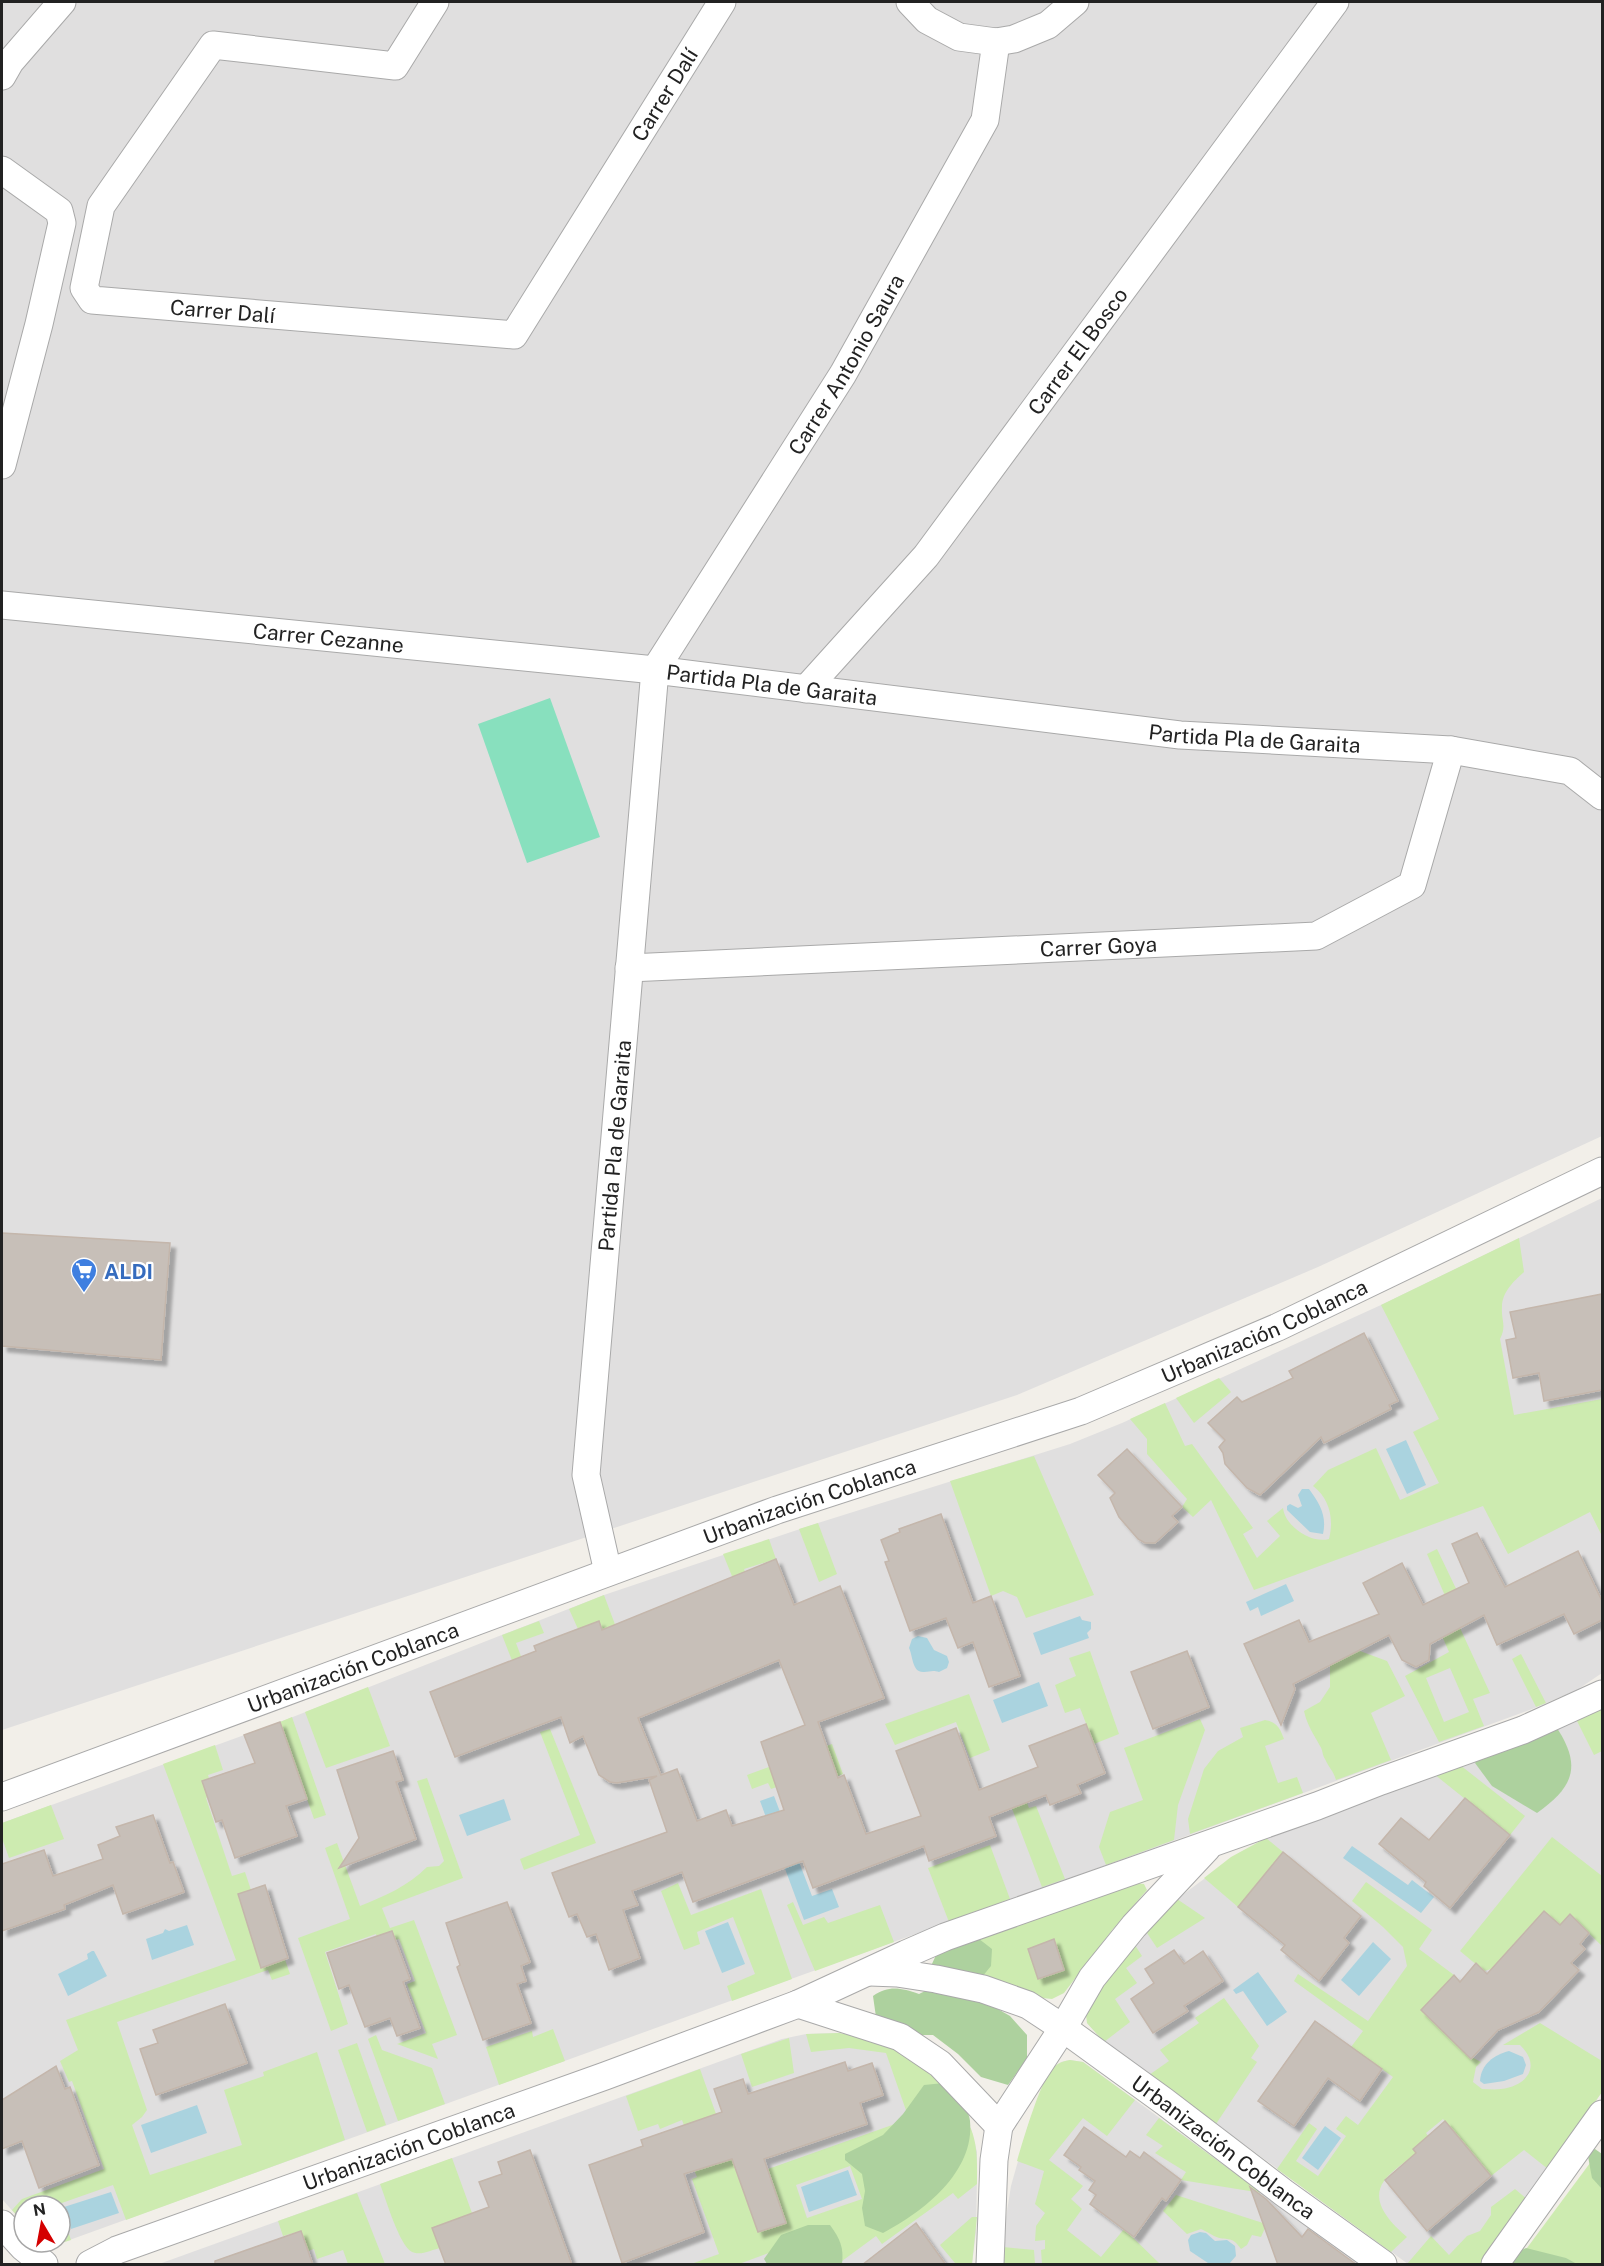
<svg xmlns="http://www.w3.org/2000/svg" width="1604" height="2266" font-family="'Public Sans',sans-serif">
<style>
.residential{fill:#e0dfdf}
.grass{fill:#cdebb0;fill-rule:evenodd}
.forest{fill:#add19e}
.pitch{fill:#88e0be}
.water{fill:#aad3df}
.building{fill:#c7bfb8;stroke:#c4b6ab;stroke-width:1.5;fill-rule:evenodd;filter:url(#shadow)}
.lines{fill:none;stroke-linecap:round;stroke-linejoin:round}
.street-casing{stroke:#a9a9a9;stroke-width:29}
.street{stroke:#fff;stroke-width:27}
.labels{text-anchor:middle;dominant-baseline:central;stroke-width:4.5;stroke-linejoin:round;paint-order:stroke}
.street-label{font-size:21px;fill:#222;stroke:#fff}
.shop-label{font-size:21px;font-weight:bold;fill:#366cbe;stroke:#fff;text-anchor:start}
</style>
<defs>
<filter id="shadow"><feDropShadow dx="5.5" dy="5.5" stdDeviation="1.5" flood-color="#0004"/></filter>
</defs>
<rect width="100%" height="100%" fill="#f2efe9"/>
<g class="residential">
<polygon points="2,2 1602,2 1602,1136 1318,1267 1017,1395 2,1730"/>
<polygon points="1602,1198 1602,1673 1577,1690 1532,1709 1159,1846 64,2242 54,2245 42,2242 60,2242 60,2206 24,2206 24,2224 2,2199 2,1823 280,1722 604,1595 818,1523 1070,1444 1122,1423 1381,1305"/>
<polygon points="1602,1708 1602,2092 1482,2264 1408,2264 1104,2042 1087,2023 1104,1979 1177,1899 1239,1853 1279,1832 1566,1725"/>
<polygon points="839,2033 901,2052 971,2129 977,2152 977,2177 976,2232 972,2264 159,2264 782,2039 806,2034"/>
<polygon points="1070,2060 1083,2062 1360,2264 1003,2264 1005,2224 1011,2186 1027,2129 1037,2101 1061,2062"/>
</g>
<g class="grass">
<path d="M1519,1238L1524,1272C1514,1281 1502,1292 1502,1307C1501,1321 1507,1325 1500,1339L1514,1415L1602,1399V1536L1590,1512L1508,1554L1483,1506L1254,1590L1211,1500L1193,1517L1182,1507L1187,1499L1147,1454V1439L1130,1419L1165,1403L1185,1446L1192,1444L1253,1528L1243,1534L1257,1558L1280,1536L1267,1521L1283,1508C1285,1526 1311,1544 1329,1539C1334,1519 1330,1499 1313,1486L1328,1470L1376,1448L1400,1500L1439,1483L1413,1432L1439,1419L1381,1305Z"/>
<polygon points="1219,1378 1231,1392 1194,1423 1176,1398"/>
<polygon points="1034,1456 1094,1595 1026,1618 1017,1597 1003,1591 991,1596 950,1481"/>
<polygon points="818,1523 837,1574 819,1582 799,1529"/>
<polygon points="769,1539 776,1559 744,1569 762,1614 749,1618 723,1554"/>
<polygon points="1437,1549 1461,1599 1449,1605 1427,1554"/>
<polygon points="604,1595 635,1678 631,1700 599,1622 578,1629 569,1609"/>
<polygon points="539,1621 544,1633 516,1643 542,1712 533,1714 502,1635"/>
<path d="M1460,1628L1490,1693L1473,1699L1484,1726L1439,1742L1405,1676L1449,1652L1442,1636ZM1450,1668L1469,1712L1444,1722L1426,1678Z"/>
<path d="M1341,1644L1387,1661L1405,1696L1371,1713L1391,1760L1336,1780C1333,1770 1329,1768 1325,1759C1322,1755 1323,1750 1320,1746C1313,1733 1307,1725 1304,1711L1320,1702L1330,1687V1665Z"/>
<polygon points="1090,1651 1119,1734 1094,1744 1080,1708 1065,1713 1055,1685 1076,1676 1069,1658"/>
<polygon points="1521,1654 1546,1703 1536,1707 1512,1659"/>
<polygon points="368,1687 390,1746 326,1768 305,1712"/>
<polygon points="969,1694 990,1750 970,1758 956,1722 895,1745 885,1724"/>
<polygon points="1602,1708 1602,1751 1594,1755 1577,1721"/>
<polygon points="292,1717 326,1815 314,1819 280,1722"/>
<polygon points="1200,1719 1205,1730 1178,1805 1174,1840 1106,1865 1099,1847 1110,1812 1143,1800 1124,1748"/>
<path d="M1265,1720C1277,1722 1280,1728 1284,1739L1265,1746L1278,1783L1297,1777L1303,1793L1190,1834L1188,1819L1204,1769L1218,1751L1243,1737L1240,1728Z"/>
<polygon points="550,1729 596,1843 524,1870 520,1859 580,1835 540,1732"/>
<polygon points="832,1744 843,1774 812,1786 808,1776 771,1789 768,1783 752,1789 747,1775"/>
<polygon points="215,1745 223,1770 208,1775 214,1794 206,1798 232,1876 245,1872 251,1890 238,1894 250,1933 278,1925 284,1944 280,1945 290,1974 272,1980 268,1970 117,2022 147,2110 142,2117 132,2125 150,2175 242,2145 224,2090 264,2076 263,2072 317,2052 345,2140 126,2220 113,2185 59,2204 60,2206 24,2206 24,2224 12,2210 22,2199 104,2169 72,2081 69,2082 60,2061 78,2050 66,2020 236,1960 163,1764"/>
<polygon points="1460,1765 1525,1816 1510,1835 1434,1774"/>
<path d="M427,1778L463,1878L382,1908L390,1928L414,1920L457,2035L432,2044L438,2059L397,2044L426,2033L407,1984L415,1981L399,1939L380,1945L376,1934L325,1952L348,2024L331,2031L298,1938L350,1919L325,1848L337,1843L360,1906C385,1896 408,1886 427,1867L439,1866L444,1861L417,1781Z"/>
<polygon points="1023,1792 1029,1808 1036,1806 1065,1879 1042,1887 1008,1798"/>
<polygon points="51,1805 64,1839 9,1858 2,1838 2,1823"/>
<polygon points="1552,1837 1602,1876 1602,1946 1570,1915 1560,1925 1544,1911 1517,1940 1522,1945 1495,1968 1484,1971 1460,1951"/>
<polygon points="1266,1838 1283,1852 1238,1907 1204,1878 1231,1857"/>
<polygon points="990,1845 1010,1899 949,1922 928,1868"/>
<path d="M1366,1882L1432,1930L1419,1949L1454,1975L1424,2008L1466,2054L1481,2062L1476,2067L1473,2082L1482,2089C1488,2089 1494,2090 1501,2089C1527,2086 1542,2066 1520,2045H1503L1540,2023L1602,2061V2092L1548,2169L1524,2150L1491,2176L1443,2119L1426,2133L1428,2136L1413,2149L1416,2153C1406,2162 1392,2170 1384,2181C1369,2202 1392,2224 1407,2237L1391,2252L1277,2169L1309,2123L1317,2129L1296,2161L1318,2176L1346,2136L1336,2129L1346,2116L1358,2125L1393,2077L1351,2047L1363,2031L1294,1981L1298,1974L1368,2021L1407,1966L1403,1947L1383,1927L1352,1901Z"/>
<polygon points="678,1883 691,1915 761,1889 792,1979 732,2001 727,1986 755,1974 733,1917 697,1932 700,1944 684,1950 661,1891"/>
<polygon points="1135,1883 1144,1884 1147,1890 1113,1929 1064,1993 1052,1999 1033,1997 966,1972 954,1947"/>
<polygon points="1177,1899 1205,1918 1157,1948 1145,1930"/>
<polygon points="793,1902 803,1925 824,1917 828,1923 880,1905 894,1942 815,1971 787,1905"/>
<polygon points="1133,1942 1142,1956 1126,1968 1137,1983 1115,1999 1130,2022 1104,2042 1087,2023 1085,2007"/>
<polygon points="1224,1998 1259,2046 1251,2058 1257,2062 1216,2124 1149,2075 1169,2061 1160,2050 1199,2023 1195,2018"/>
<polygon points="553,2029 565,2061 499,2085 486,2047 532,2031 533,2037"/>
<path d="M839,2033C860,2037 881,2042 900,2052C927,2066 959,2101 971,2129C978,2146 977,2165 977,2184L958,2199L953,2193L882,2244L876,2236L838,2264L774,2251L739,2264H691L719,2254L692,2179L697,2177L689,2158L695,2155L682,2120L660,2129L658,2124L638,2131L626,2096L700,2069L758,2232L786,2223L768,2169L909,2119L886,2053L849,2048L811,2052L806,2034ZM850,2166L862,2199L807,2218L796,2185Z"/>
<polygon points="376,2035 382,2050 432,2068 445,2104 398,2121 368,2039"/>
<polygon points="789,2038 794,2073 752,2087 741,2054"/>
<polygon points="357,2043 386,2125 367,2132 338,2050"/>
<path d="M1070,2060L1083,2062L1135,2100L1107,2136L1083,2118L1049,2160L1083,2186L1071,2199L1082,2209L1067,2230L1101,2257L1124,2229L1160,2264H1042L1041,2250L1045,2249V2240L1035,2241L1036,2226L1045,2213L1035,2204L1044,2171L1017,2161C1023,2141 1040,2081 1053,2068C1058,2063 1063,2061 1070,2060Z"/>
<polygon points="1159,2118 1262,2193 1181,2180 1186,2172 1155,2153 1163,2146 1146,2135"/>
<path d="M452,2158L472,2213L432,2228L440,2248C431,2250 421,2256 412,2252C399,2245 386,2199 380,2184Z"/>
<polygon points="1593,2159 1602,2165 1602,2264 1515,2264"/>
<polygon points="1515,2189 1527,2199 1482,2264 1407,2264 1431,2236 1449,2255 1467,2236 1480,2231 1491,2215 1491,2207"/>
<polygon points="357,2193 385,2264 348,2264 343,2250 317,2259 314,2249 308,2251 301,2231 283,2236 278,2221"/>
<path d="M1176,2195L1263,2223L1265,2228L1261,2237L1252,2235L1247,2245L1241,2249C1231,2234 1227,2242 1214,2236C1210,2234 1206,2231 1201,2229L1187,2234L1163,2211Z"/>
<path d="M60,2207L71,2240C61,2243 52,2247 42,2242H60Z"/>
<polygon points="972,2217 977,2217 972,2264 954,2264 955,2263 940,2245"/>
<polygon points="1003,2247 1034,2250 1035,2264 1003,2264"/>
</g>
<g class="forest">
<path d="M1555,1725C1582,1765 1575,1786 1537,1813L1492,1786L1475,1763L1487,1747Z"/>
<path d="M974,1935L992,1949L991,1966L977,1983L974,1991L996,2008L1010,2016L1027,2035V2059L1008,2085L981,2077L958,2054L933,2035H907L876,2017L873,1996C889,1985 901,1988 919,1994L929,1989L931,1966L937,1953Z"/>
<path d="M944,2083C953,2092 969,2107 970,2121C975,2172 923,2212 883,2233L865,2226L862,2208L865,2191L862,2174L845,2160V2154L883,2135L903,2114L924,2085Z"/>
<polygon points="1595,2149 1602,2154 1602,2189 1592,2178 1587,2151"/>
<path d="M808,2225H830C840,2239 844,2247 842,2264H767L764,2259L781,2235Z"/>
<polygon points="1526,2248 1566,2258 1577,2264 1503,2264 1509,2256"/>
</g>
<polygon class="pitch" points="550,698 600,837 527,863 478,724"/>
<g class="water">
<polygon points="1406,1440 1426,1485 1407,1494 1386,1449"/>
<path d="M1302,1489H1309C1320,1504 1327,1516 1323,1534L1310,1532L1287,1510V1506L1290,1504L1298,1508L1302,1506L1298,1495Z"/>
<polygon points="1286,1584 1294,1601 1261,1616 1258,1607 1250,1611 1246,1602"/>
<polygon points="1080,1616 1082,1620 1091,1622 1091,1629 1087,1633 1089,1638 1041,1655 1033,1633"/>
<path d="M918,1636L927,1638L934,1650L947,1656L949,1662L947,1668L939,1672C932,1670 930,1672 924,1672C912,1673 913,1656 909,1648L912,1639Z"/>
<polygon points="1039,1682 1048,1706 1002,1723 993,1700"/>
<polygon points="774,1796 812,1896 832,1889 839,1907 804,1920 760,1801"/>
<polygon points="504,1799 511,1820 467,1836 459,1815"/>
<polygon points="1352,1846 1408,1885 1412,1880 1434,1897 1421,1913 1343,1858"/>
<polygon points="728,1922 745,1964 722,1973 705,1931"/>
<polygon points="187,1925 194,1945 152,1960 146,1939 163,1933 165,1929 169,1931"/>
<polygon points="1373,1942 1391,1959 1359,1996 1341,1980"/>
<polygon points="92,1951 94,1951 107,1976 68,1996 58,1974 88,1959 87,1954"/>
<polygon points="1258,1972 1287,2012 1267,2026 1243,1991 1236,1994 1233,1990"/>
<path d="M1509,2051L1523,2057L1526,2065L1523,2074L1504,2081L1484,2084L1480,2081C1481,2064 1494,2055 1509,2051Z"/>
<polygon points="197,2105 207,2133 151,2153 141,2125"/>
<polygon points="1325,2126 1341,2138 1318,2170 1302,2158"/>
<polygon points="848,2170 857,2195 809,2212 801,2187"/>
<polygon points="111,2192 119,2213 71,2229 64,2207"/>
<polygon points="1200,2232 1206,2233 1215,2241 1227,2240 1235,2246 1236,2256 1229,2264 1208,2263 1190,2251 1188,2240 1191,2235"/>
</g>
<g class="building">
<polygon points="2,1233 170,1243 161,1360 2,1346"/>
<polygon points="1602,1294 1602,1390 1544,1401 1539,1373 1513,1378 1506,1340 1516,1338 1510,1312"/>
<polygon points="1364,1333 1398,1401 1389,1405 1391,1409 1324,1443 1321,1437 1260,1495 1247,1488 1225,1464 1223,1453 1219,1447 1225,1440 1208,1423 1237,1397 1242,1402 1293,1378 1289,1371"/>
<polygon points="1127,1449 1182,1507 1172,1516 1178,1522 1155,1543 1145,1543 1138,1539 1119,1517 1110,1498 1115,1493 1098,1475"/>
<polygon points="941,1514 973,1603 991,1596 1020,1676 989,1687 973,1642 958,1648 946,1618 910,1631 885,1562 889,1561 881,1540 900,1532 899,1529"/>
<polygon points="1477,1533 1505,1587 1578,1551 1602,1601 1602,1620 1574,1634 1564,1614 1497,1645 1484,1615 1430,1644 1429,1660 1416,1667 1402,1660 1389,1635 1293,1684 1295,1689 1281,1725 1244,1644 1299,1620 1309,1642 1379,1614 1363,1583 1402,1563 1423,1605 1469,1583 1452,1544"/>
<path d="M776,1559L794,1605L840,1586L884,1698L818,1722L838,1778L844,1775L866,1834L921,1816L896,1751L956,1728L979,1790L1038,1767L1029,1746L1086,1724L1105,1773L1077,1785L1081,1793L1050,1805L1046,1795L989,1817L996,1836L929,1861L924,1846L813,1888L803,1861L693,1902L682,1872L632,1891L638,1905L623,1910L640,1958L609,1970L596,1934L587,1937L577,1914L569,1917L552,1873L667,1832L649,1780L657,1776L617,1783L610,1782L599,1775L583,1736L570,1743L561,1717L455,1757L430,1692L536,1651L534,1646L554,1638L599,1621L602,1630ZM779,1660L805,1725L761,1742L784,1810L732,1826L726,1810L697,1821L677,1769L661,1775L638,1718Z"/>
<polygon points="1187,1651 1209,1707 1153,1729 1131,1672"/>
<polygon points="280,1722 307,1799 286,1806 297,1836 235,1858 222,1820 216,1822 202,1781 255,1763 244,1735"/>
<polygon points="393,1751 403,1780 396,1782 416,1839 339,1868 359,1838 337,1770"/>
<polygon points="1465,1798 1510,1835 1450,1908 1424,1886 1426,1882 1379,1844 1401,1818 1429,1840"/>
<polygon points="153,1815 170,1863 173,1862 184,1892 123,1914 113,1885 64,1905 65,1909 2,1931 2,1864 44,1850 53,1876 103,1859 98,1845 120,1836 116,1827"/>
<polygon points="1283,1852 1361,1916 1344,1938 1349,1943 1319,1981 1281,1950 1285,1945 1238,1907"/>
<polygon points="265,1885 288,1958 261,1968 238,1894"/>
<polygon points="507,1902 530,1962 521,1966 526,1981 517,1984 531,2023 483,2040 457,1967 460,1965 446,1923"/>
<polygon points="1544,1911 1560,1925 1570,1914 1589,1933 1580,1944 1585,1949 1571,1963 1579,1970 1539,2012 1498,2030 1471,2059 1421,2010 1454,1975 1460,1982 1476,1963 1487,1974"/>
<polygon points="392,1931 410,1979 403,1982 420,2028 397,2036 390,2018 365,2027 349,1985 339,1989 327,1953"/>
<polygon points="1054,1939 1064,1970 1038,1979 1028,1949"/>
<polygon points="1174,1950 1184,1964 1203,1951 1223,1981 1184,2006 1188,2011 1153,2033 1131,1999 1154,1983 1145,1969"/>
<polygon points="225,2004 247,2063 156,2095 140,2049 158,2043 153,2030"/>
<polygon points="1315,2021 1382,2069 1360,2101 1328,2078 1294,2126 1258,2101"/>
<polygon points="845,2062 848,2071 872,2063 883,2095 860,2103 867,2124 764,2159 786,2223 758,2232 732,2159 684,2174 704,2232 622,2263 589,2165 643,2146 641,2140 722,2112 714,2089 743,2079 748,2094"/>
<polygon points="56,2066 65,2089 70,2087 99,2165 39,2188 22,2141 2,2149 2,2100"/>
<polygon points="1445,2121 1491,2176 1427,2231 1385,2180 1416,2153 1413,2149"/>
<polygon points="1084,2127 1126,2157 1130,2151 1140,2158 1144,2152 1181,2180 1166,2201 1162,2198 1134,2237 1090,2204 1096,2195 1089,2190 1095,2181 1079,2170 1081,2167 1064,2155"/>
<polygon points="530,2150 572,2265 446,2265 432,2228 489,2207 479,2182 502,2174 498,2162"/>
<polygon points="1250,2187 1266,2199 1302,2237 1308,2229 1357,2265 1278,2265"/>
<polygon points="916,2223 946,2265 862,2265"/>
<polygon points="301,2231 313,2265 215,2265 215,2261"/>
</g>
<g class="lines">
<defs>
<g id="street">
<path id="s1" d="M435,2L395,66L213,45L101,206L84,288L92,300L514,335L722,2"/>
<polyline points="910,2 927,20 959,37 996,42 1014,39 1048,25 1075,2"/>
<polyline points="2,76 10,62 62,2"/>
<polyline points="2,170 59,211 62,223 39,324 2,465"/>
<path id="s2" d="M2,605L655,670L1180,735L1451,750L1570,771L1602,796"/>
<path id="s3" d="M806,689L926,556L1335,2"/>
<path id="s4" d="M629,968L1316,936L1412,885L1451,750"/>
<path id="s5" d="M608,1572L586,1475L655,670L843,374L985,120L996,42"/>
<path id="s6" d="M2,1797L777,1510L1081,1411L1278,1327L1602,1171"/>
<path id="s7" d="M870,1972L897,1973L936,1979L983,1989L1028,2005L1063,2028L1165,2102L1284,2193L1383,2264"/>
<polyline points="798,2004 900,2037 940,2064 999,2126"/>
<polyline points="2,2224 23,2247 44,2264"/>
<path id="s8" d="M90,2264L117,2250L605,2076L798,2004L906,1954L945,1937L1317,1806L1381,1781L1523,1730L1602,1694"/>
<polyline points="990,2264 994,2160 999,2126 1063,2028 1092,1978 1134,1926 1207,1848"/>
<polyline points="1495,2264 1602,2114"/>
</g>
</defs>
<use href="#street" class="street-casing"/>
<use href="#street" class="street"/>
</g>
<defs>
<symbol id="supermarket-pin" viewBox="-11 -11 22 30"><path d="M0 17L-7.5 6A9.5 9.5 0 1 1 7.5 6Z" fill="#3f7fe0" stroke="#fff"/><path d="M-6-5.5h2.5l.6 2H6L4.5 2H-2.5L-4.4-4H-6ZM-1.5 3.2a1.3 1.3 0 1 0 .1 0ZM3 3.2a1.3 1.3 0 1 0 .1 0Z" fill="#fff"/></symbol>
</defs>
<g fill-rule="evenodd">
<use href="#supermarket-pin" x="69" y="1256" width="30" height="40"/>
</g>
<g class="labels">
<g class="street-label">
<text stroke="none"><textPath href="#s1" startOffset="1260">Carrer Dalí</textPath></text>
<text stroke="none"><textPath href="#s1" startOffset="684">Carrer Dalí</textPath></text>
<text stroke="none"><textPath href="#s3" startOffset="434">Carrer El Bosco</textPath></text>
<text stroke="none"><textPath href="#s5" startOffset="1268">Carrer Antonio Saura</textPath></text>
<text stroke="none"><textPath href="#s2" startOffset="328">Carrer Cezanne</textPath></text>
<text stroke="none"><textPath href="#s2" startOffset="774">Partida Pla de Garaita</textPath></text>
<text stroke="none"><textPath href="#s2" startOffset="1260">Partida Pla de Garaita</textPath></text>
<text stroke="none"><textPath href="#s4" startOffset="470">Carrer Goya</textPath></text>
<text stroke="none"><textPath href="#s5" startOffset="430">Partida Pla de Garaita</textPath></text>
<text stroke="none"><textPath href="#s6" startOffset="1346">Urbanización Coblanca</textPath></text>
<text stroke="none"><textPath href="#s6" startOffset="860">Urbanización Coblanca</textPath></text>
<text stroke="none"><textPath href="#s6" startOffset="374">Urbanización Coblanca</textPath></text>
<text stroke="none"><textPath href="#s8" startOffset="340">Urbanización Coblanca</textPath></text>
<text stroke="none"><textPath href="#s7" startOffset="404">Urbanización Coblanca</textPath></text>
</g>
<g class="shop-label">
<text x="104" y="1271">ALDI</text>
</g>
</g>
<rect width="1604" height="2266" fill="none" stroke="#222222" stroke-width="6"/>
<g transform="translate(42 2224) rotate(350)"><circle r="28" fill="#ffffff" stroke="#a7a7a7" stroke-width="1.5"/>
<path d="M0-4.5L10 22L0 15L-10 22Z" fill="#d40000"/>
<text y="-9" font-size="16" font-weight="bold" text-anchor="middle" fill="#222222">N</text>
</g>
</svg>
